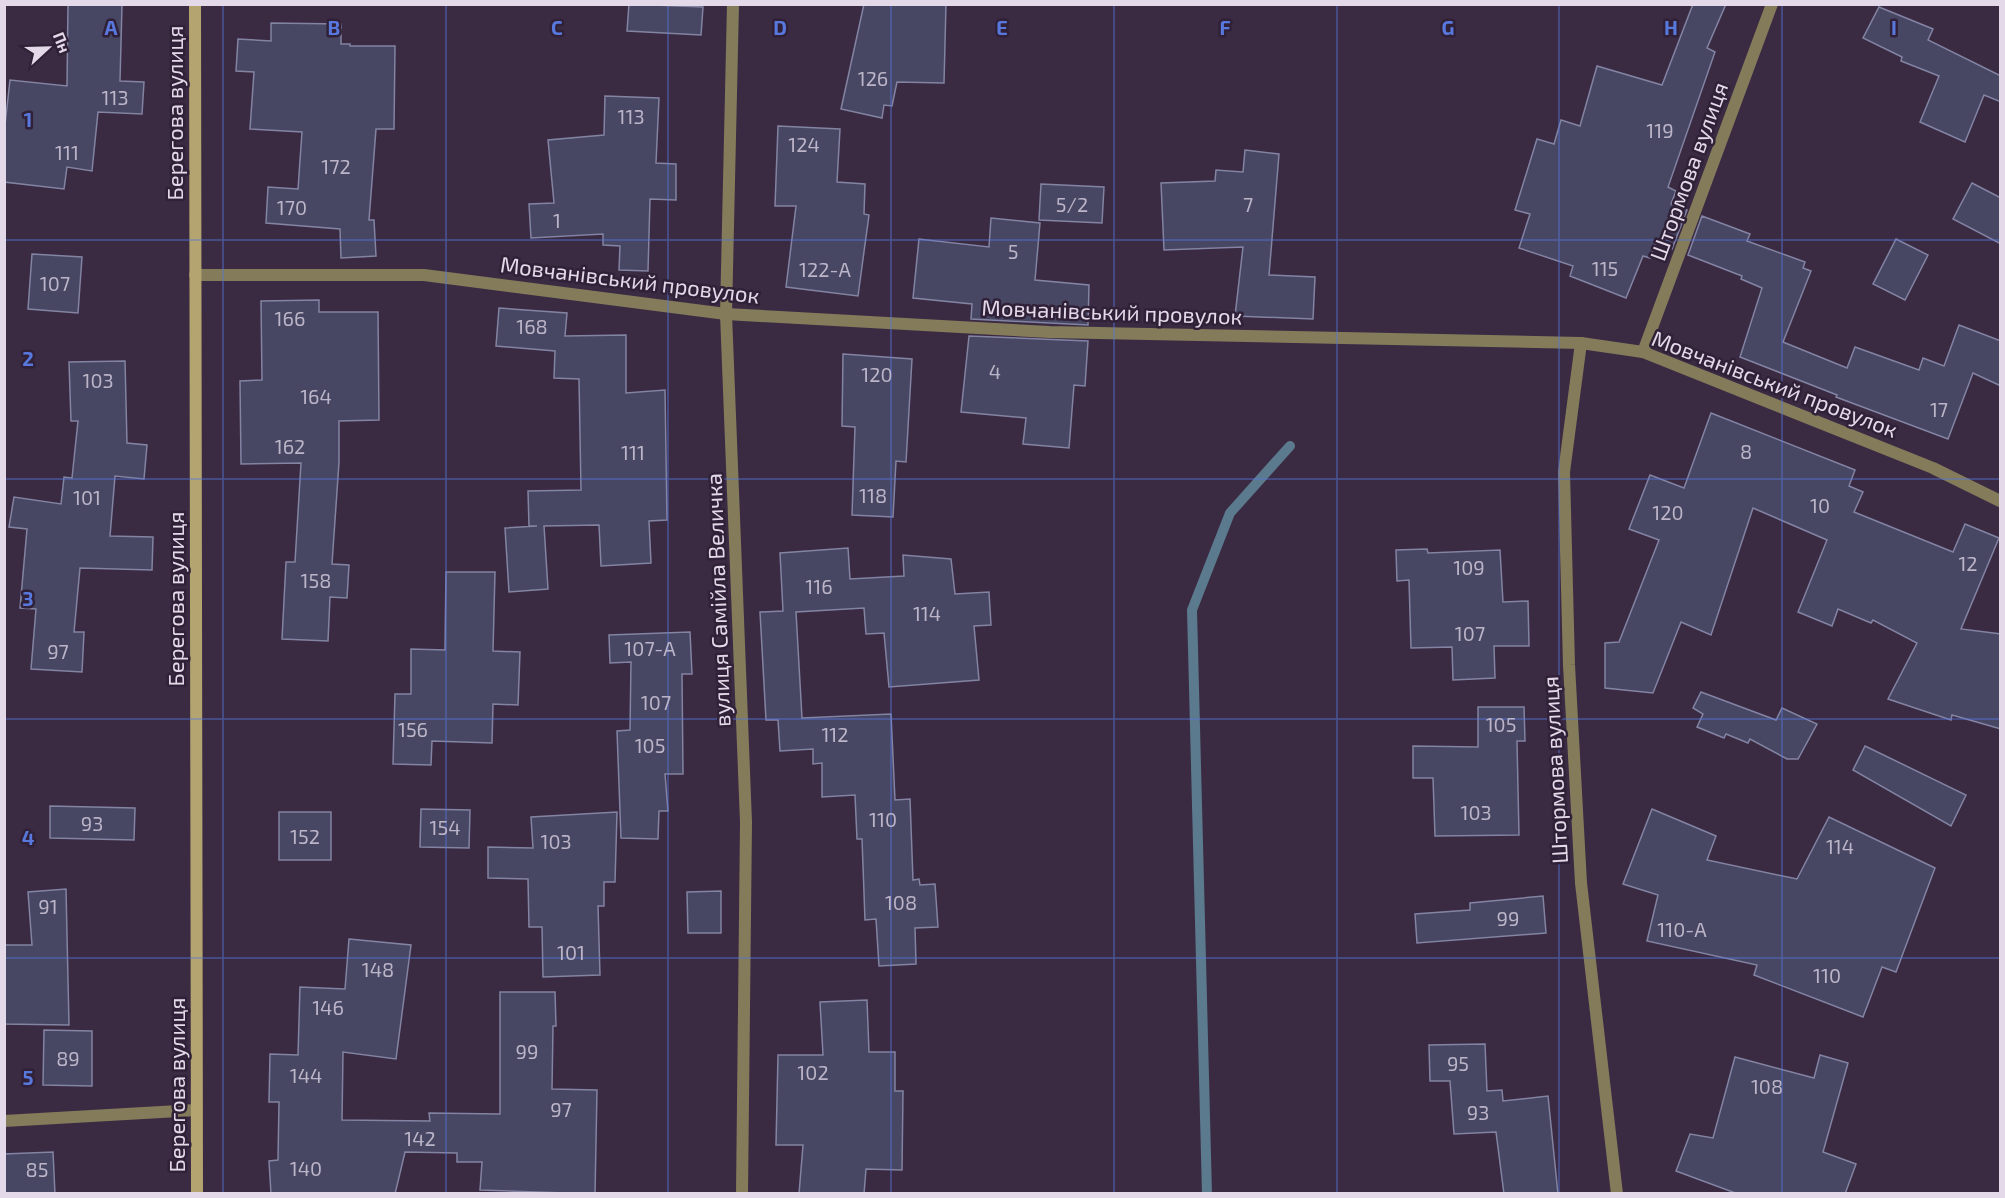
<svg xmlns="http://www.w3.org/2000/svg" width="2005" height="1198" font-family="'Exo 2',sans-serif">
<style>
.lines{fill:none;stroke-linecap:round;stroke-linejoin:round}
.stream{stroke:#5c7a8d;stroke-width:10}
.building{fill:#474763;stroke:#8383a3;stroke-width:1.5}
.street{stroke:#847b5b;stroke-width:12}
.secondary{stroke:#b3a470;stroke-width:12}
.grid{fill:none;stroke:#5878dd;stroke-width:1.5;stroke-opacity:0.55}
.labels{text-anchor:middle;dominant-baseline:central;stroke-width:5;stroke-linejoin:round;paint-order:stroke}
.number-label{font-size:20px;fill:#bcb4c8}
.street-label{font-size:22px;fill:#e3d9e9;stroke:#302138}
.grid-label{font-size:20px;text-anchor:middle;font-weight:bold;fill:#5878dd;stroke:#302138;stroke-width:5;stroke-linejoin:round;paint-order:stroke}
</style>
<rect width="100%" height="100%" fill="#3a2b43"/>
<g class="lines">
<polyline class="stream" points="1207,1194 1192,610 1230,513 1290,446"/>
</g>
<g class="building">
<polygon points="68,4 122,5 120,81 144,82 142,114 98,112 92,171 67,167 64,189 4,182 4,134 10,80 67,86"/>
<polygon points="629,4 703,7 701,35 627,31"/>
<polygon points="864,4 946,4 944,83 897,82 892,106 884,105 882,118 841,109"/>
<polygon points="1693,4 1726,4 1707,48 1715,52 1668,187 1676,191 1671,204 1687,210 1672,249 1656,242 1650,258 1643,256 1626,298 1570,276 1573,266 1519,248 1530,214 1515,210 1537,139 1554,144 1561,120 1580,126 1597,66 1662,85"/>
<polygon points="1879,7 1933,29 1928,40 2001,76 2001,102 1984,95 1965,142 1920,122 1939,76 1901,61 1902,57 1863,38"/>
<polygon points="271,23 341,24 341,44 350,44 350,46 395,46 394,129 376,129 369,220 374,220 376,256 341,258 340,229 266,223 268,187 298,189 302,132 250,129 254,72 236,71 238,39 271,41"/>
<polygon points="605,96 659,98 656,163 676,164 676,200 650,199 648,271 619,270 620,246 603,245 603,234 531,238 529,204 554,203 548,140 604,135"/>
<polygon points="778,126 840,129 837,182 865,184 864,214 869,215 858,296 786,287 796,206 775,206"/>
<polygon points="1245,150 1279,154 1269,275 1315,277 1313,319 1235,316 1243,247 1164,250 1161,183 1215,181 1216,170 1243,172"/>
<polygon points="1972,183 2001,198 2001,244 1953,219"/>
<polygon points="1041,184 1104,187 1102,223 1039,220"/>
<polygon points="1702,216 1750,234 1747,241 1805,262 1803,268 1811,271 1783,342 1847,368 1855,347 1919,370 1923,358 1944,366 1959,325 2001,341 2001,386 1973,373 1948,439 1836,397 1837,395 1740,357 1762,288 1741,279 1742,276 1688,255"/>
<polygon points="991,218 1040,223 1035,280 1089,285 1088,325 971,319 972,304 913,298 919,239 989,247"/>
<polygon points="1896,239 1928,255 1905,300 1873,284"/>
<polygon points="32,254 82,257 78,313 28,309"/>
<polygon points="319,300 319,312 378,312 379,420 339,421 339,462 332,564 349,565 347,598 330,597 328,641 282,639 286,562 295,562 301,463 241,464 240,381 262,380 261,301"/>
<polygon points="499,308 567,313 565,336 626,335 626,393 665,390 667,520 649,521 651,563 601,566 599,525 544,526 548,589 509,592 505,528 537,526 529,526 528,491 581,490 579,379 554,378 555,351 496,346"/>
<polygon points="969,336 1088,341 1085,386 1074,385 1069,448 1023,444 1026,418 961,412"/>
<polygon points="843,354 912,359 906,462 896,461 893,517 852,515 855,427 842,426"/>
<polygon points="125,361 127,443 147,445 144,479 115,476 110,536 153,537 152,570 80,568 74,632 84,632 82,672 31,669 36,609 20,608 27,529 9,527 14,497 61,504 64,477 72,478 78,421 71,421 69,362"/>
<polygon points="1711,413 1855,470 1849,486 1863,492 1854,512 1953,552 1965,524 1999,538 1961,629 2001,634 2001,729 1952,715 1951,720 1888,699 1917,643 1873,620 1871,623 1838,609 1832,626 1798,612 1827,540 1753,508 1711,635 1681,622 1653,693 1605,688 1605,643 1619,642 1659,540 1629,529 1650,475 1684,488"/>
<polygon points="848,548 850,579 904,576 903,555 951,559 955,594 989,592 991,625 974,626 979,680 889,687 884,633 866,634 864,608 796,612 802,718 891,714 895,800 910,799 913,880 919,879 920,885 935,884 938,927 915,928 916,964 879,966 876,919 865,920 862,839 857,839 855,795 822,797 822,763 813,764 813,749 780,751 778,720 766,720 760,612 783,611 780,553"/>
<polygon points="1427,549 1428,553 1500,550 1503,602 1528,601 1529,646 1494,646 1495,678 1453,680 1452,647 1411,648 1409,580 1397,581 1396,550"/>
<polygon points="446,572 495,572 493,651 520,652 518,705 493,704 492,743 432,741 431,765 393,764 395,694 411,694 411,649 445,650"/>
<polygon points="690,632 692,674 682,674 683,774 665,774 668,811 659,811 658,839 621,838 617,731 630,730 631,662 610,663 609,635"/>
<polygon points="1701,692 1776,720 1782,708 1817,724 1798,759 1787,759 1750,739 1748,743 1726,734 1724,738 1697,727 1703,714 1693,708"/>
<polygon points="1478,707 1524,707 1525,741 1517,741 1519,835 1435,836 1433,778 1413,778 1413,746 1478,747"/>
<polygon points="1865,746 1966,795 1951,826 1853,770"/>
<polygon points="50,806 135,808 134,840 50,838"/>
<polygon points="421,809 470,810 469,848 420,847"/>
<polygon points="1652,809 1716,836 1707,860 1797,879 1829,817 1935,868 1896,972 1882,967 1863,1017 1754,975 1757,965 1647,941 1658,895 1623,884"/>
<rect x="279" y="812" width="52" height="48"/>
<polygon points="617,812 615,882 604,882 604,906 598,906 600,975 543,977 542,927 529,927 528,879 488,878 488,847 533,848 531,817"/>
<polygon points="66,889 69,1025 4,1024 4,945 32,945 28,892"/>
<polygon points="721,891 721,933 688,933 687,892"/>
<polygon points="1543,896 1546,933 1417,943 1415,914 1470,910 1470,903"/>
<polygon points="349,939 411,945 396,1059 343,1052 342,1120 430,1121 429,1113 500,1114 500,992 555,992 556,1026 553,1026 552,1089 597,1090 595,1194 480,1190 482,1162 457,1162 457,1153 405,1152 395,1194 271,1194 269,1161 278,1160 279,1102 269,1102 270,1054 298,1055 300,987 345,989"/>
<polygon points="867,1000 869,1052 895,1052 895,1091 903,1091 902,1170 866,1169 864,1194 799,1194 803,1145 776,1145 778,1055 823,1055 820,1002"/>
<polygon points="44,1030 92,1031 92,1086 43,1085"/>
<polygon points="1485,1044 1487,1091 1502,1090 1503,1101 1548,1096 1558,1194 1504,1194 1496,1132 1454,1134 1450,1081 1430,1081 1429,1045"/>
<polygon points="1820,1055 1848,1063 1823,1152 1856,1164 1845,1194 1738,1194 1676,1171 1690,1134 1713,1138 1735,1057 1814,1078"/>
<polygon points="53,1152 55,1194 4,1194 4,1154"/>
</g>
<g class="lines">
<g class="street">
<polyline points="733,4 726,314 746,822 742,1194"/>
<polyline points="195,275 424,275 726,314 1049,332 1581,343 1643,352 1933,468 2000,501"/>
<polyline points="1581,343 1564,472 1569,665 1581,883 1617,1194"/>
<polyline points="1643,352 1772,4"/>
<polyline points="4,1121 196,1110"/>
</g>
<polyline class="secondary" points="195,4 197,1194"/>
</g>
<path class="grid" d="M223,4V1194M446,4V1194M668,4V1194M891,4V1194M1114,4V1194M1337,4V1194M1559,4V1194M1782,4V1194M4,240H2000M4,479H2000M4,719H2000M4,958H2000"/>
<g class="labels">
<g class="number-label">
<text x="873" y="78">126</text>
<text x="115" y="97">113</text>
<text x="631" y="116">113</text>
<text x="1660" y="130">119</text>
<text x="804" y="144">124</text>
<text x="67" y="152">111</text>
<text x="336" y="166">172</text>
<text x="1072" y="204">5/2</text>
<text x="1248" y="204">7</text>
<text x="292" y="207">170</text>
<text x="557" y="220">1</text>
<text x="1013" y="251">5</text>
<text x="1605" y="268">115</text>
<text x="825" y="269">122-А</text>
<text x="55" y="283">107</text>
<text x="290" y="318">166</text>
<text x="532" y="326">168</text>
<text x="995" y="371">4</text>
<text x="877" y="374">120</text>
<text x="98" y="380">103</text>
<text x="316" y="396">164</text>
<text x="1939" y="409">17</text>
<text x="290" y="446">162</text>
<text x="1746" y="451">8</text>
<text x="633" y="452">111</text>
<text x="873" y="495">118</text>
<text x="87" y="497">101</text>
<text x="1820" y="505">10</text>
<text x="1668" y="512">120</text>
<text x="1968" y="563">12</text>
<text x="1469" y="567">109</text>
<text x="316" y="580">158</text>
<text x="819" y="586">116</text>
<text x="927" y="613">114</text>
<text x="1470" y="633">107</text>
<text x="650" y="648">107-А</text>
<text x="58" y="651">97</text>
<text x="656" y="702">107</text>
<text x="1501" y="724">105</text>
<text x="413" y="729">156</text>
<text x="835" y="734">112</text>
<text x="650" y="745">105</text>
<text x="1476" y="812">103</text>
<text x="883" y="819">110</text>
<text x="92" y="823">93</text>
<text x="445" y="827">154</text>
<text x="305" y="836">152</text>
<text x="556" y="841">103</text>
<text x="1840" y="846">114</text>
<text x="901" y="902">108</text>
<text x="48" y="906">91</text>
<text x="1508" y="918">99</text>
<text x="1682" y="929">110-А</text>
<text x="571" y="952">101</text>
<text x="378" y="969">148</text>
<text x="1827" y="975">110</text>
<text x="328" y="1007">146</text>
<text x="527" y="1051">99</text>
<text x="68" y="1058">89</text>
<text x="1458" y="1063">95</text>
<text x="813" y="1072">102</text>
<text x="306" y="1075">144</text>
<text x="1767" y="1086">108</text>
<text x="561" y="1109">97</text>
<text x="1478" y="1112">93</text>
<text x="420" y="1138">142</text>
<text x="306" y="1168">140</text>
<text x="37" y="1169">85</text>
</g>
<g class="street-label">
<text transform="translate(174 113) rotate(-90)">Берегова вулиця</text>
<text transform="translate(1688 171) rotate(-70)">Штормова вулиця</text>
<text transform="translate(630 279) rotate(7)">Мовчанівський провулок</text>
<text transform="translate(1112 311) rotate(2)">Мовчанівський провулок</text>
<text transform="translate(1775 383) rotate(21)">Мовчанівський провулок</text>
<text transform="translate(175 599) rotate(-90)">Берегова вулиця</text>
<text transform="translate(717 600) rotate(-92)">вулиця Самійла Величка</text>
<text transform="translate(1554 770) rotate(-93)">Штормова вулиця</text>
<text transform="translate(176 1085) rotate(-90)">Берегова вулиця</text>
</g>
</g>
<g class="grid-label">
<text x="111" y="35">A</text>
<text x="334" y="35">B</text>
<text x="557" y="35">C</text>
<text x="780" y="35">D</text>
<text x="1002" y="35">E</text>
<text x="1225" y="35">F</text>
<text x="1448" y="35">G</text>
<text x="1671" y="35">H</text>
<text x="1894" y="35">I</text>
<text x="28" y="127">1</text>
<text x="28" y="366">2</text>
<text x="28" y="606">3</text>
<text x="28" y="845">4</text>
<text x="28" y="1085">5</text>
</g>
<rect width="2005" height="1198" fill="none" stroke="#e3d9e9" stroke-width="12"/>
<g transform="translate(48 48) rotate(68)" stroke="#302138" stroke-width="4.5" paint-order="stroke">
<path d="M0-4.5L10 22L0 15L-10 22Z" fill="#e3d9e9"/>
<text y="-9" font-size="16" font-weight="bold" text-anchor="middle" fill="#e3d9e9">Пн</text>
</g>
</svg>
